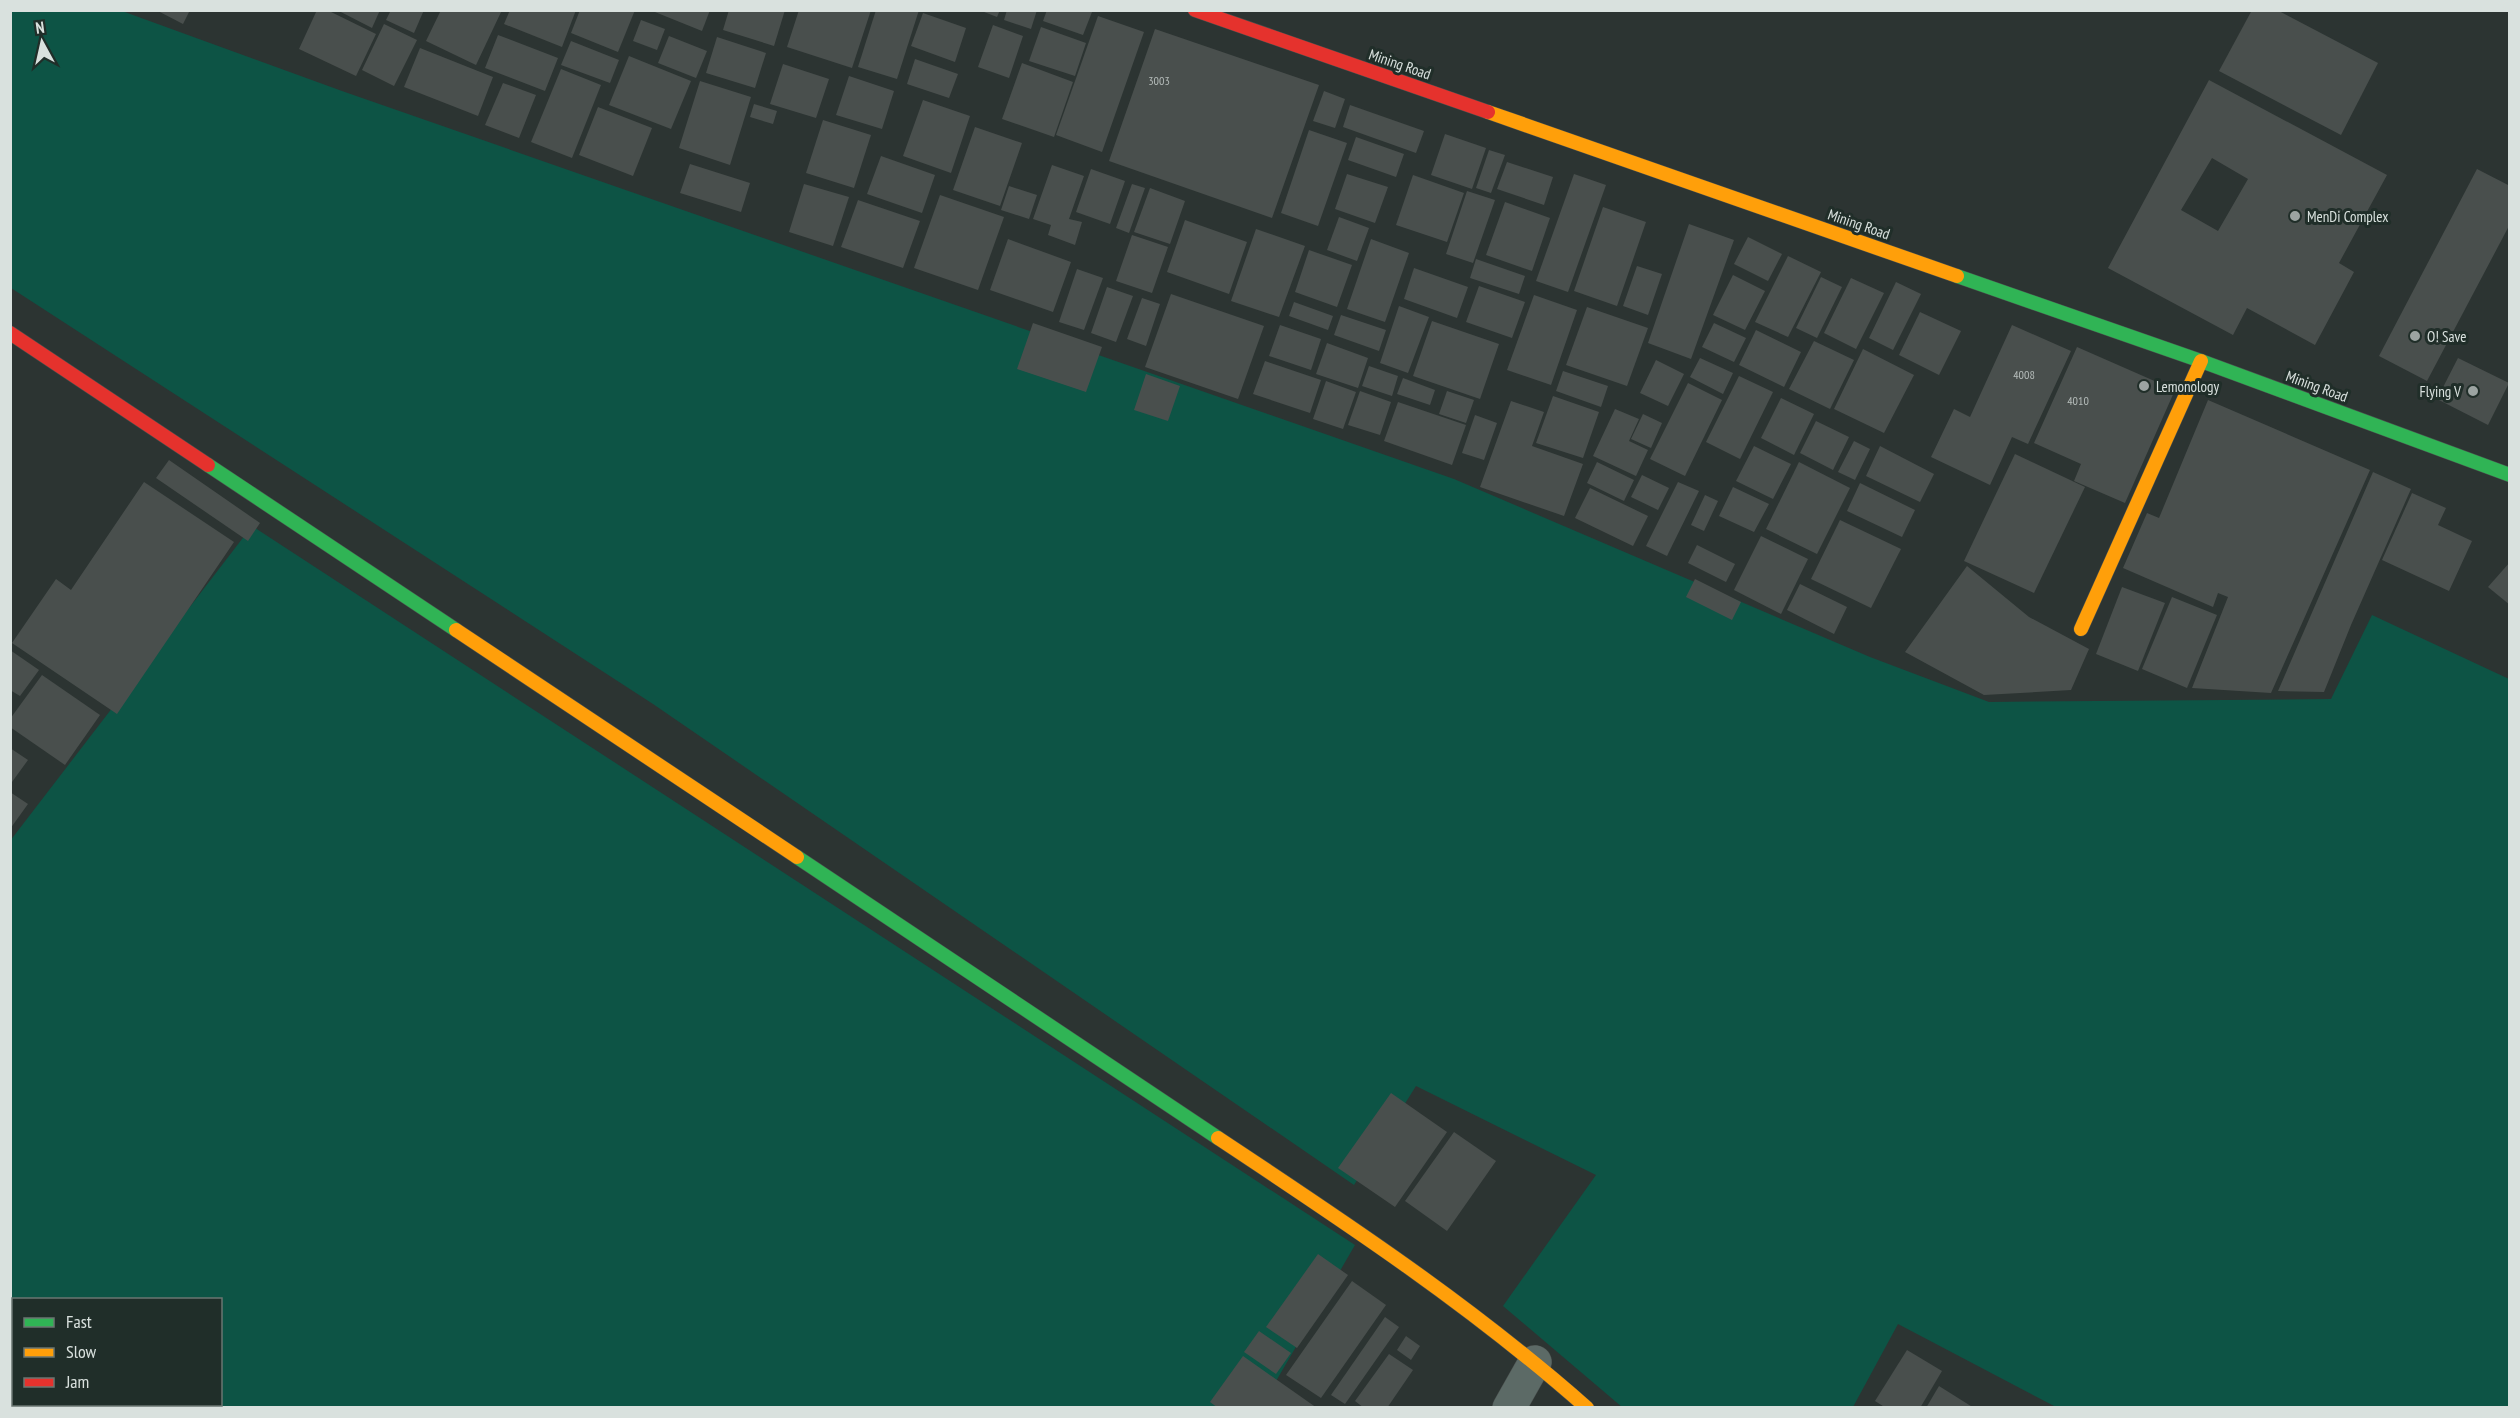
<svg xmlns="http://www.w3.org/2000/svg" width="2520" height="1418" font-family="'PT Sans Narrow',sans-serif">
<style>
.green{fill:#0d5445;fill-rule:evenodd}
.building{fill:#494f4d;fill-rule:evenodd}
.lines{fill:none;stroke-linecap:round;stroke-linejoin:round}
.street-casing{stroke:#494f4d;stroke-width:34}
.fast-casing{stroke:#494f4d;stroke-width:15}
.slow-casing{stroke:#494f4d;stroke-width:15}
.jam-casing{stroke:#494f4d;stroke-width:15}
.street{stroke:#5c6a66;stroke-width:33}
.fast{stroke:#30b455;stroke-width:14}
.slow{stroke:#ff9f0a;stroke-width:14}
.jam{stroke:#e5322d;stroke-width:14}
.poi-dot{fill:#9ca4a2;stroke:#202e29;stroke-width:2}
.labels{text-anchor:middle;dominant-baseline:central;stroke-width:6;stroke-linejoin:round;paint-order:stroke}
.number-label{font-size:12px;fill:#b5bcba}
.street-label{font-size:15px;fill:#d9e1de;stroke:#202e29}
.poi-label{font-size:15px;fill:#d9e1de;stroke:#202e29;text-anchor:start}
</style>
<rect width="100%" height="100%" fill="#2c3432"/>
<g class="green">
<polygon points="10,11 122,11 342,91 1454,479 1870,657 1989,702 2331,699 2372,615 2509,679 2509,1407 2056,1407 1898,1324 1853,1407 1622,1407 1503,1306 1596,1175 1416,1086 1354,1185 653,704 11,288"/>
<path d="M252,526L1355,1245L1261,1407H11L10,841ZM14,1300H220V1404H14Z"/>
</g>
<g class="building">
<polygon points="156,10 190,10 183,24"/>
<polygon points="317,10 327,10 376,34 356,76 299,49"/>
<polygon points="337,10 380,10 372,28"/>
<polygon points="391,10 424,10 414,33 386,20"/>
<polygon points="441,10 502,10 476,65 426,41"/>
<polygon points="510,10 576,10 562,47 504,24"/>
<polygon points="580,10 635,10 618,52 571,33"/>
<polygon points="650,10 710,10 702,31"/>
<polygon points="729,10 785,10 774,46 723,30"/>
<polygon points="799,10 871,10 852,68 787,47"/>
<polygon points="876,10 919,10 897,79 858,67"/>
<polygon points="979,10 1000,10 997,17"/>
<polygon points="1007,10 1037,10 1031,29 1004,20"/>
<polygon points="1047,10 1087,10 1092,12 1083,35 1043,21"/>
<polygon points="2252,10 2277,10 2378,63 2341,135 2219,71"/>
<polygon points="923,13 966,28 955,62 911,46"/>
<polygon points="1098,16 1144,32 1102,152 1056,135"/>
<polygon points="641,20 665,29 657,50 633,41"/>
<polygon points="384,24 417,40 394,86 362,70"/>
<polygon points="993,25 1023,36 1009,78 978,67"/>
<polygon points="1041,27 1086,43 1075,76 1029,61"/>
<polygon points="1155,29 1319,85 1272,218 1109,161"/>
<polygon points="498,35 558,58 545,91 485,68"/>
<polygon points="669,36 707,51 696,78 658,63"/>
<polygon points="717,37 766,53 755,88 706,73"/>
<polygon points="571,41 619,60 610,83 561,65"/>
<polygon points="420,48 493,77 478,116 404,87"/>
<polygon points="629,56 691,81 671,129 609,105"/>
<polygon points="915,59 958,74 949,98 907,84"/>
<polygon points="1022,63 1073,82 1054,137 1002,119"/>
<polygon points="783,64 829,79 816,118 770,104"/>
<polygon points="561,69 601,85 572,158 531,142"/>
<polygon points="849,76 894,91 882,129 836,115"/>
<path d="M2209,80L2387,175L2339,263L2354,272L2315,345L2247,308L2233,335L2108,268ZM2212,158L2248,179L2218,231L2181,210Z"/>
<polygon points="700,81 751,97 730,165 679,148"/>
<polygon points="503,83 536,95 519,138 485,125"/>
<polygon points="1324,91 1345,99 1335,128 1313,121"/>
<polygon points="923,100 970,116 951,173 903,156"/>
<polygon points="754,104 777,111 773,124 750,117"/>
<polygon points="1350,105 1424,131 1416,153 1343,127"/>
<polygon points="598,107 652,128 633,176 579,155"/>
<polygon points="823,120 871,135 854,188 806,173"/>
<polygon points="975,127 1022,143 1000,206 953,190"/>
<polygon points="1309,130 1347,143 1318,226 1281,213"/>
<polygon points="1445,134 1486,148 1472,189 1431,175"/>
<polygon points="1356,137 1404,154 1396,177 1348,160"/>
<polygon points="1489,150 1505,155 1491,193 1476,188"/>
<polygon points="881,156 935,175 922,213 867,194"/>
<polygon points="1507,162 1553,177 1544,205 1497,189"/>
<polygon points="690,164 750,183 741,212 680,193"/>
<polygon points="1052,165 1084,176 1069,219 1082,222 1075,245 1048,235 1051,225 1033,219"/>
<polygon points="1091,169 1125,181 1110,224 1076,212"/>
<polygon points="2477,169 2510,186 2510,224 2427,381 2379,356"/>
<polygon points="1347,174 1388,187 1375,223 1335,209"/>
<polygon points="1574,174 1606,185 1568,292 1536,281"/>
<polygon points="1413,175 1464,193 1447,242 1396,225"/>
<polygon points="804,184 849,197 833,246 789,232"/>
<polygon points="1132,184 1145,188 1129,233 1116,228"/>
<polygon points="1009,186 1037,195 1029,219 1001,210"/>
<polygon points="1150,188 1185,201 1170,244 1134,232"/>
<polygon points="1467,191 1495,200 1473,263 1446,254"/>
<polygon points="940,195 1004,217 978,290 914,268"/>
<polygon points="858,200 920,221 903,268 841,247"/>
<polygon points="1505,202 1550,218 1532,271 1486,255"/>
<polygon points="1603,207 1646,222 1617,306 1574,291"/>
<polygon points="1339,217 1369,228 1357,261 1327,250"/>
<polygon points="1185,220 1247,242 1229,294 1167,272"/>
<polygon points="1689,224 1734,240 1691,359 1648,343"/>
<polygon points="1256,229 1305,246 1279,317 1231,301"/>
<polygon points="1132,235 1168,247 1152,293 1116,281"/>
<polygon points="1748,237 1782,254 1768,281 1734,264"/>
<polygon points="1008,239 1071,262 1053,312 990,290"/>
<polygon points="1371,239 1409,253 1385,322 1347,309"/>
<polygon points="1309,250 1352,265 1337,307 1295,292"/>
<polygon points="1788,256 1821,272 1788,337 1755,322"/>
<polygon points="1476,259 1525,276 1519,294 1470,278"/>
<polygon points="1637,266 1662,274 1648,315 1623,306"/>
<polygon points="1414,268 1468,287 1457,318 1404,299"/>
<polygon points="1077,269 1103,278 1084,330 1059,322"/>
<polygon points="1733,275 1765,291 1745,330 1713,315"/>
<polygon points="1821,277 1842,287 1817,338 1796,328"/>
<polygon points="1851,278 1884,293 1856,349 1824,333"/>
<polygon points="1896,282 1921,294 1893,350 1869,338"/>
<polygon points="1479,286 1525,302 1512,338 1466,322"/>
<polygon points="1107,287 1133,296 1116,342 1091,333"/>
<polygon points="1171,294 1264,326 1238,399 1145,367"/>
<polygon points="1534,295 1577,310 1551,385 1507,370"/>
<polygon points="1142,298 1160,304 1146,346 1127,339"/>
<polygon points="1294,302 1333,316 1328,330 1289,316"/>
<polygon points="1399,306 1429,317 1408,373 1380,363"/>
<polygon points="1587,307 1648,328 1627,386 1566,365"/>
<polygon points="1920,312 1961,331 1939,375 1899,355"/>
<polygon points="1341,315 1386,330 1379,351 1334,335"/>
<polygon points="1432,321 1499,344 1480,399 1413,376"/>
<polygon points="1033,323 1102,347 1086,392 1017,369"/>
<polygon points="1714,323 1746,338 1734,362 1702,347"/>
<polygon points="1280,325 1321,339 1311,370 1269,356"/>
<polygon points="2012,325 2071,351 2028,444 2012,437 1990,485 1931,457 1954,409 1970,417"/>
<polygon points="1756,330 1801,352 1784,387 1739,365"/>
<polygon points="1814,341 1854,360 1830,409 1789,389"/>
<polygon points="1327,343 1368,358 1358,388 1316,374"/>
<polygon points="2077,347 2175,390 2125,503 2074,481 2081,464 2034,443"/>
<polygon points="1863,349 1914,375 1884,433 1834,409"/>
<polygon points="1700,358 1733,373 1723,394 1690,377"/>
<polygon points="2458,358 2509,383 2488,425 2437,399"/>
<polygon points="1656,360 1684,374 1668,406 1640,393"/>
<polygon points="1265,361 1321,380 1310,413 1253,394"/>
<polygon points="1369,366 1398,376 1392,396 1362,386"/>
<polygon points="1563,371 1608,386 1601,407 1556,391"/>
<polygon points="1146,374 1180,386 1168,421 1134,410"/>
<polygon points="1739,376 1773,392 1740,459 1706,442"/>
<polygon points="1403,378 1435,390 1430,405 1397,394"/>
<polygon points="1326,381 1356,392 1343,429 1313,419"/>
<polygon points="1688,383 1722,400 1685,476 1650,459"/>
<polygon points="1360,391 1391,402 1380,435 1348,425"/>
<polygon points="1447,391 1474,400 1466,423 1439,414"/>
<polygon points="1553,396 1599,412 1583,458 1536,443"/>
<polygon points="1781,398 1814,414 1794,455 1761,438"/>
<polygon points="2208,400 2370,470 2271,693 2192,688 2228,597 2218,593 2213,607 2123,568 2147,513 2159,518"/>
<polygon points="1511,401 1544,412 1532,446 1583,464 1564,516 1480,487"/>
<polygon points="1398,402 1466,425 1452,465 1384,441"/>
<polygon points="1615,409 1639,419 1629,441 1648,450 1636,476 1593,456"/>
<polygon points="1643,414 1662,423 1651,448 1631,439"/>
<polygon points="1475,415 1497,423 1484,460 1462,453"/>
<polygon points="1816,421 1849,437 1833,470 1800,453"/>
<polygon points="1854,441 1870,449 1855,480 1838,472"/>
<polygon points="1754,446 1791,464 1773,499 1736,481"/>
<polygon points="1880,446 1934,474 1920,502 1866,476"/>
<polygon points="2015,454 2085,487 2034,593 1964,561"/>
<polygon points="169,460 260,523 248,541 156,478"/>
<polygon points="1597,462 1634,480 1624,501 1587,483"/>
<polygon points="1799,462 1850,488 1817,554 1766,529"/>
<polygon points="2373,472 2411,489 2351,625 2324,692 2278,691"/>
<polygon points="1642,475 1669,488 1658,510 1631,497"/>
<polygon points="144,482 234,542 117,714 12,643 56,579 71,590"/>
<polygon points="1678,482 1699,491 1667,556 1646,546"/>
<polygon points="1860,483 1915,510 1902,537 1847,511"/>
<polygon points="1733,487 1769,504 1754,532 1719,516"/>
<polygon points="1590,488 1648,516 1633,546 1575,518"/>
<polygon points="2412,493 2446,508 2438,525 2472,541 2449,591 2382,560"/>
<polygon points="1705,495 1718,501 1704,531 1691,525"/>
<polygon points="1840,520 1901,549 1871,608 1811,579"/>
<polygon points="1761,536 1808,559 1781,614 1734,590"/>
<polygon points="1697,545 1735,564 1726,582 1688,563"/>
<polygon points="2510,562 2510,605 2488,587"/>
<polygon points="1967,566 2029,617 2089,649 2071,690 1984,695 1905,652"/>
<polygon points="1695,579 1741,602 1732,620 1686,597"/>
<polygon points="1800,584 1847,607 1834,634 1787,610"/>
<polygon points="2122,587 2165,603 2138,671 2096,654"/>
<polygon points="2172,597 2217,615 2187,688 2142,669"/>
<polygon points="10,650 39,670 20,696 10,690"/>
<polygon points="42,675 100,715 65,765 10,727 10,719"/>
<polygon points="10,748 28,760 12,782 10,781"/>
<polygon points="10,792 28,804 10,829"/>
<polygon points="1391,1093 1447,1132 1395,1207 1338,1168"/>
<polygon points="1454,1132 1496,1161 1447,1231 1405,1201"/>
<polygon points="1318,1254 1348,1275 1297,1348 1266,1327"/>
<polygon points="1352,1281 1386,1305 1321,1398 1286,1375"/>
<polygon points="1385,1317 1399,1327 1345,1404 1331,1395"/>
<polygon points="1259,1331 1291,1353 1276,1374 1244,1352"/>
<polygon points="1406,1336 1420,1346 1411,1360 1397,1350"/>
<polygon points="1907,1350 1942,1371 1920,1408 1886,1408 1875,1401"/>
<polygon points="1389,1354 1413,1370 1387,1408 1364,1408 1355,1401"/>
<polygon points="1243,1356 1317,1408 1218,1408 1210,1402"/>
<polygon points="1939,1386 1974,1408 1926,1408"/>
</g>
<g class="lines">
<defs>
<polyline id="street" points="1509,1408 1535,1362"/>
<g id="fast">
<polyline points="1957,276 2201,361 2510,475"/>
<polyline points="208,465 456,630"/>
<polyline points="797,857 1218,1138"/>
</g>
<g id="slow">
<polyline points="1488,112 1957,276"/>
<polyline points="2081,629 2201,361"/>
<polyline points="456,630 797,857"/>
<path d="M1218,1138C1345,1222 1473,1307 1587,1408"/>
</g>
<g id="jam">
<polyline points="1195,10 1488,112"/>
<polyline points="10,333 208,465"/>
</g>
</defs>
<use href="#street" class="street-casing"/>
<use href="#fast" class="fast-casing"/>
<use href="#slow" class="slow-casing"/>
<use href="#jam" class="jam-casing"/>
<use href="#street" class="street"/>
<use href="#fast" class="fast"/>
<use href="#slow" class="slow"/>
<use href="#jam" class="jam"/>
</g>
<g class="poi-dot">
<circle cx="2295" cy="216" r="6"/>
<circle cx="2415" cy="336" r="6"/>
<circle cx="2144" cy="386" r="6"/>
<circle cx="2473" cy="391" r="6"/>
</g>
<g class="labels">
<g class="number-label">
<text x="1159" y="80">3003</text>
<text x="2024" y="374">4008</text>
<text x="2078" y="400">4010</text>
</g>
<g class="street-label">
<text transform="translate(1400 64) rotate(19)">Mining Road</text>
<text transform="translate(1859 224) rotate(19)">Mining Road</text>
<text transform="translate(2317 386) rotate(20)">Mining Road</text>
</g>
<g class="poi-label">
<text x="2307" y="216">MenDi Complex</text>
<text x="2427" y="336">O! Save</text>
<text x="2156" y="386">Lemonology</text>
<text x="2461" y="391" text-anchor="end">Flying V</text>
</g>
</g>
<rect width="2520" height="1418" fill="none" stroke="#d9e1de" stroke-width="24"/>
<rect x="12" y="1298" width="210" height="108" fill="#202e29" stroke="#6a7671" stroke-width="1.5"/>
<rect x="24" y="1318" width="30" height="9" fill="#30b455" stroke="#6a7671" stroke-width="1.5"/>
<text x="66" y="1328" font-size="18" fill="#d9e1de">Fast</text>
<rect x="24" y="1348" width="30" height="9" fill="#ff9f0a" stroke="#6a7671" stroke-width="1.5"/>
<text x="66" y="1358" font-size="18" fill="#d9e1de">Slow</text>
<rect x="24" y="1378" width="30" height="9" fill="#e5322d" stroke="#6a7671" stroke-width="1.5"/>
<text x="66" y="1388" font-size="18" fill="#d9e1de">Jam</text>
<g transform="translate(42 42) rotate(352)" stroke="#202e29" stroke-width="4.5" paint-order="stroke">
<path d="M0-4.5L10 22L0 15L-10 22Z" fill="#d9e1de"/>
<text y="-9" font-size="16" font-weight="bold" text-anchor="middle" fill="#d9e1de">N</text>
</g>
</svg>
